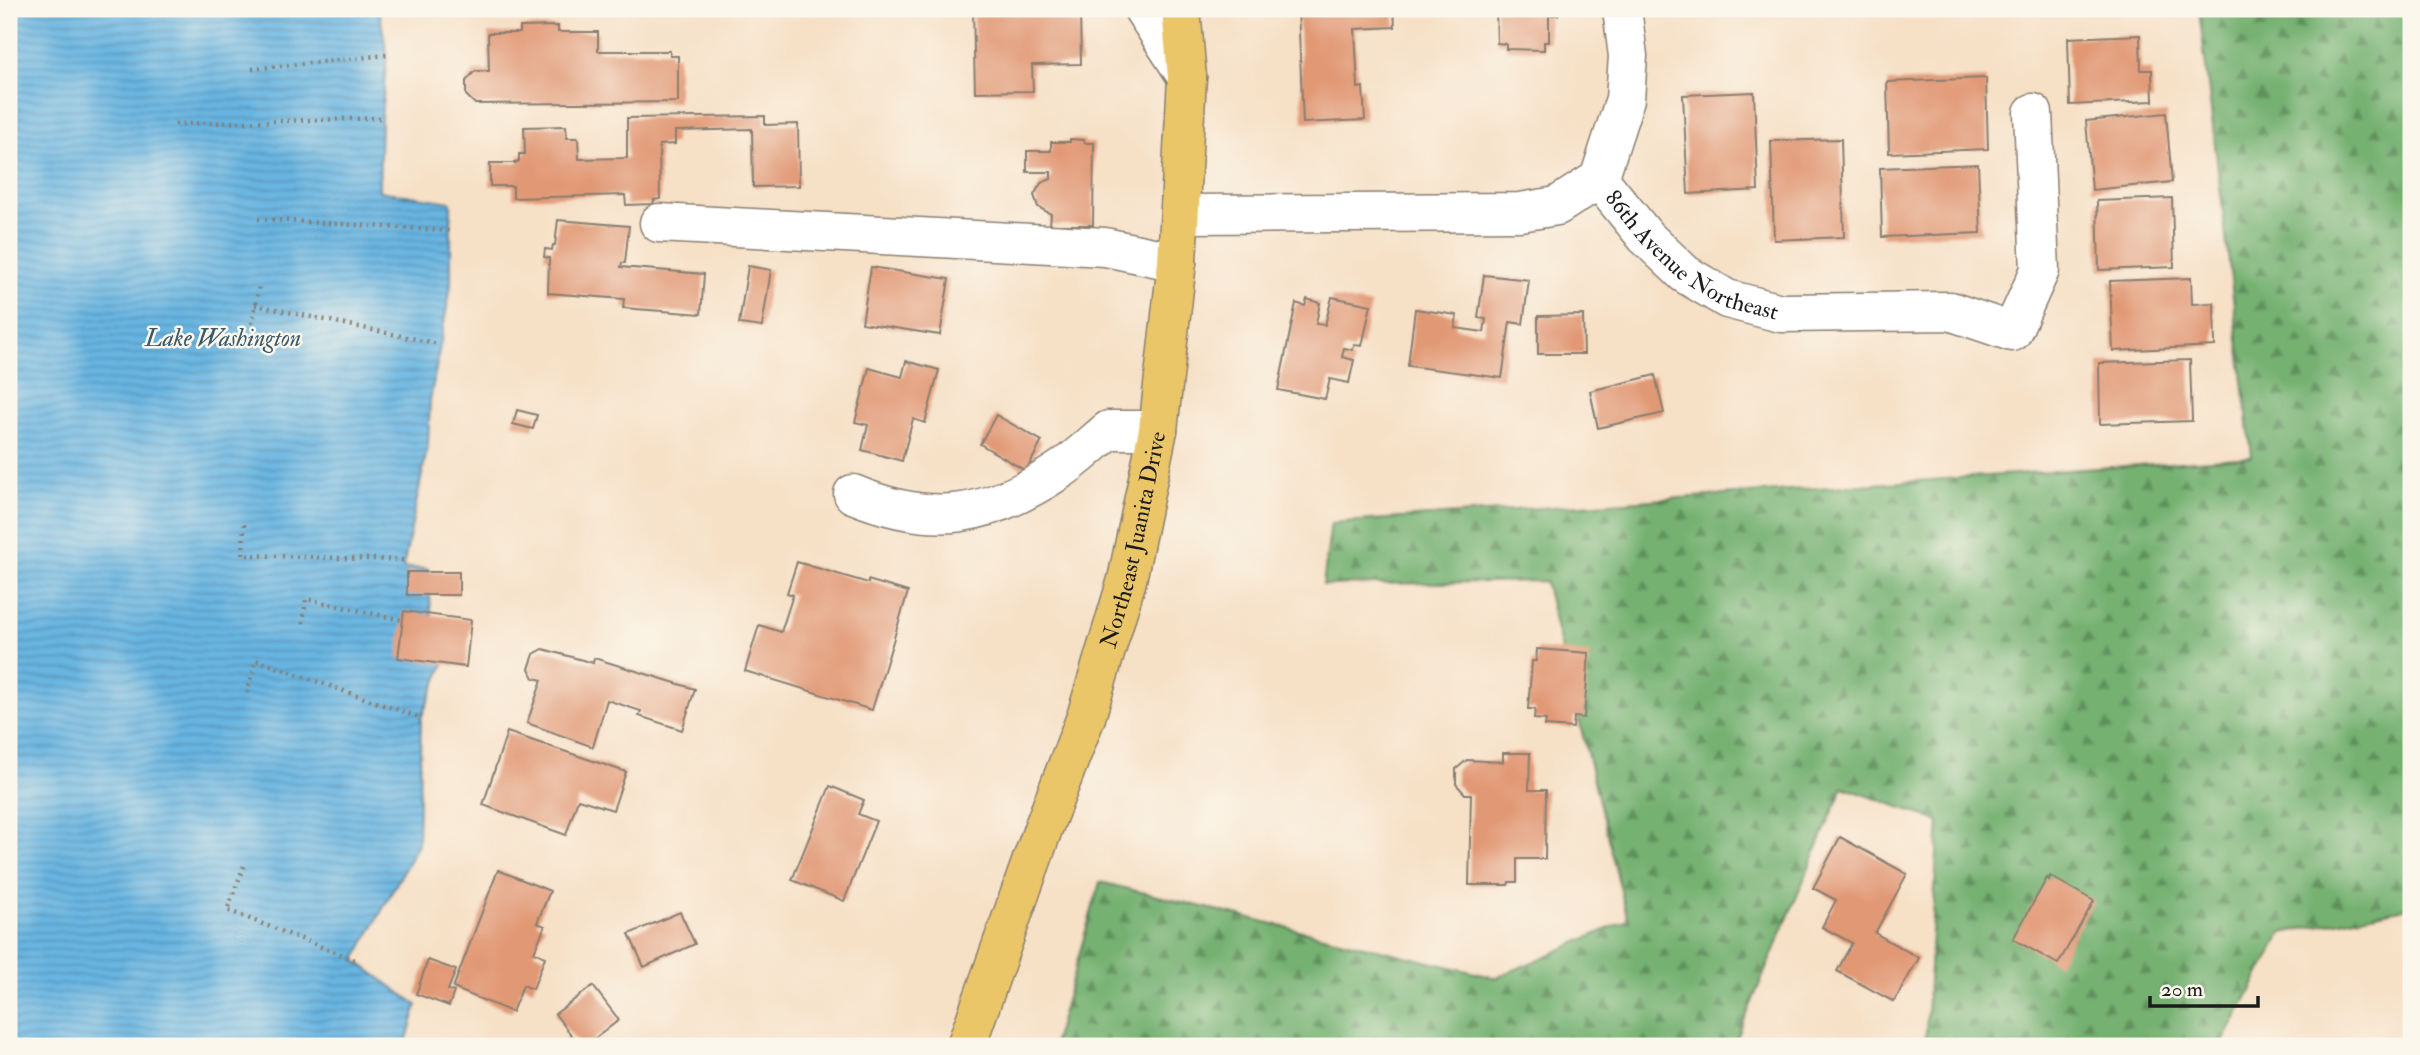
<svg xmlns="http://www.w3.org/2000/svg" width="2420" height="1055" font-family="'IM FELL Double Pica',serif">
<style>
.forest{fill:url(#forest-firs);stroke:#486646;stroke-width:2}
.water{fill:url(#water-rules);stroke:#42687f;stroke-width:2}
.building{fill:#e19875}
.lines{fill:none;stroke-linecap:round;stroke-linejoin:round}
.minor-casing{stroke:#897e71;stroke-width:41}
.major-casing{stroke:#897e71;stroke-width:41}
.path{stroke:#897e71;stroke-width:4.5;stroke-dasharray:2 5;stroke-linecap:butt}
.minor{stroke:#fff;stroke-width:38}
.major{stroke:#ebc669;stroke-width:38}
.labels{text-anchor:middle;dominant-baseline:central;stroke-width:5;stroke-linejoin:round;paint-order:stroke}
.street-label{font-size:23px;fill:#1c1c1c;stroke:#fbf7ec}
.water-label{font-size:24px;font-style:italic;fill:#3a596b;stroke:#fbf7ec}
</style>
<defs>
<pattern id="forest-firs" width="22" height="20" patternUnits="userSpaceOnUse" patternTransform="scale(1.75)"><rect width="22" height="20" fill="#74b171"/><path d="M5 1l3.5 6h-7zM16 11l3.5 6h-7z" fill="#5e8f5c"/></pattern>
<pattern id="water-rules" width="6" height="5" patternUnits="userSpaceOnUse" patternTransform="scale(1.75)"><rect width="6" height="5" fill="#68b5e2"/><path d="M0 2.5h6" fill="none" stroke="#5592b6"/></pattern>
</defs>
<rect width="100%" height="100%" fill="#fbf7ec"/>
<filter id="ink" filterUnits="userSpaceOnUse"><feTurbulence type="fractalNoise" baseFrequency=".0143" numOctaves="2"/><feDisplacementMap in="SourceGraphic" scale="14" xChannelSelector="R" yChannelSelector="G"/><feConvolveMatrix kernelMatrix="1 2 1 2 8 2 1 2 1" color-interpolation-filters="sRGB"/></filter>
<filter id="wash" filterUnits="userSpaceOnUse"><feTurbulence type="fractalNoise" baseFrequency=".00686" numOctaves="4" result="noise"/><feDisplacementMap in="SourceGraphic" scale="28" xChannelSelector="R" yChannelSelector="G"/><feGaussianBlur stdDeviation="1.57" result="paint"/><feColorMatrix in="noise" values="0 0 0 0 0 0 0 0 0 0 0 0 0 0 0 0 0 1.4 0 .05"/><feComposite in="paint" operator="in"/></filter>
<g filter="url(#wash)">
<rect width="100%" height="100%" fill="#f6e0c6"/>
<polygon class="forest" points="2199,9 2411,9 2411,907 2282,933 2221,1046 1925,1046 1939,821 1843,787 1736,1040 1739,1046 1053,1046 1100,882 1496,978 1628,920 1545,581 1323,585 1331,523 2252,457"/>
<polygon class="water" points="9,9 379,9 387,55 381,118 379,191 451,202 451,285 430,401 428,445 403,568 428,569 432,626 446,659 421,718 418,844 355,960 417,1005 405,1046 9,1046"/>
<g id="blocks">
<g class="building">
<polygon points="457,9 519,9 519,11 457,16"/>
<polygon points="973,9 1080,9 1081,64 1032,65 1033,91 975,92"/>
<polygon points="1298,9 1394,9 1395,27 1355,29 1358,88 1363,87 1365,120 1303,123"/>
<polygon points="1496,9 1558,9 1558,15 1549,15 1549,42 1544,42 1544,50 1506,49 1506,44 1497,43"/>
<polygon points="558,26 558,32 598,32 598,51 670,51 670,56 678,56 678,102 475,104 466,95 466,81 475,71 489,71 488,33 520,33 520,27"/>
<polygon points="2140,35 2141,70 2152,70 2153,101 2070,105 2068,38"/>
<polygon points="1986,78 1988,149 1889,153 1887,82"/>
<polygon points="1754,92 1758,190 1688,194 1683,95"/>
<polygon points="2166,113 2172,182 2092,190 2086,121"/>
<polygon points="765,116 765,125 798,124 799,186 753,187 752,129 675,131 675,144 659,145 660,199 654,200 653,204 626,205 625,195 513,198 513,186 490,186 490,163 515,163 519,161 519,154 525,154 524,127 566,126 567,138 578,138 579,159 627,158 627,118"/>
<polygon points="1070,139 1084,140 1085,143 1094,143 1093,225 1050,225 1051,214 1038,207 1034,195 1041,183 1051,179 1051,172 1027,172 1027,151 1051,151 1051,142 1070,142"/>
<polygon points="1841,139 1844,237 1774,240 1771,141"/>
<polygon points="1978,164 1981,233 1882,237 1880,168"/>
<polygon points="2172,198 2174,267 2099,270 2097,201"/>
<polygon points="558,220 629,226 625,263 622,263 621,267 704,274 701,314 623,308 624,299 548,293 549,258 544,257 545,249 552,250 553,245 555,245"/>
<polygon points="748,266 771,270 762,327 739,324"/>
<polygon points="871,267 949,279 940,335 862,323"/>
<polygon points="1484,275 1529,280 1523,324 1510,322 1502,378 1408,366 1415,309 1457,315 1455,328 1484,332 1486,319 1478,318"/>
<polygon points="2191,278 2192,304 2214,303 2215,346 2113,351 2110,281"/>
<polygon points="1332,297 1371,305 1362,346 1354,345 1353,350 1344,348 1342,357 1354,360 1349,383 1330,379 1325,399 1278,390 1296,303 1305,306 1307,299 1320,303 1316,324 1325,325"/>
<polygon points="1583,315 1584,354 1538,354 1538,316"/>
<polygon points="2190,360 2192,421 2100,424 2099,363"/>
<polygon points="906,361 939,370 925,423 913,419 902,461 862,450 868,425 855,422 869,368 902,377"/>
<polygon points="1655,375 1664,413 1598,428 1590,391"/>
<polygon points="517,410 537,415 533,429 513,424"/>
<polygon points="996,415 1042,441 1026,471 980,444"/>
<polygon points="797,562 868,583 868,580 908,592 872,710 745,671 759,625 781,632 793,595 787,593"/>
<rect x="407" y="572" width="52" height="23"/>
<polygon points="404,611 471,620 466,667 398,658"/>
<polygon points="543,649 593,663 594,658 695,689 682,730 639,716 641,711 607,700 593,747 527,723 542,680 534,678 529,669 534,654"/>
<polygon points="1537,649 1589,653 1584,718 1574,717 1573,728 1545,726 1546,720 1534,719 1535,709 1528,709 1532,661 1536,661"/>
<polygon points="507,732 626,772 613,810 578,799 566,835 483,805"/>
<polygon points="1503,753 1530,753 1529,790 1546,790 1545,859 1517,859 1517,882 1509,882 1508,885 1469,885 1471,794 1465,794 1456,784 1456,769 1467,760 1503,762"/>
<polygon points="830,786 864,800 858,814 876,821 844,901 792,880"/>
<polygon points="1840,837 1907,874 1875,933 1919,958 1894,1002 1837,971 1852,943 1822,927 1836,900 1813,888"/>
<polygon points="498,870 550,891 537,923 545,926 534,952 545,957 533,989 523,985 512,1012 453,988"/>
<polygon points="2050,876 2094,901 2058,964 2013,939 2047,878 2049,880"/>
<polygon points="680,912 695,944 644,967 629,934"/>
<polygon points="428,960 456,970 448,990 454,992 449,1006 416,994"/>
<polygon points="593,986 619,1020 585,1046 580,1046 555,1014"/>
</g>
</g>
</g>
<g filter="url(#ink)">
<use href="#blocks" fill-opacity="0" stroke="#897e71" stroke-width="2"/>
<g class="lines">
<defs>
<g id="minor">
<polyline points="1143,9 1187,77"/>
<path id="s1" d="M1599,179L1646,237L1685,274L1727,299L1781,313L1950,311L2012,332L2040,270L2033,113"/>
<polyline points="1599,179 1625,99 1628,56 1622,9"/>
<polyline points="1180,214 1520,212 1557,206 1599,179"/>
<polyline points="659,223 1105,247 1177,262"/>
<path d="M853,494C933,527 988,518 1060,470C1077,459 1093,443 1109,430H1158"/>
</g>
<g id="major">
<path id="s2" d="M966,1046L1044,826L1086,717L1127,580L1158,430L1177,262L1187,77L1181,9"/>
</g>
</defs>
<use href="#minor" class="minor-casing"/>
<use href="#major" class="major-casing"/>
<g class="path">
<polyline points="252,69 387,55"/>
<polyline points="175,124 381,118"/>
<polyline points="258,219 450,231"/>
<polyline points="255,305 439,344"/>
<polyline points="252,324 259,286"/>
<polyline points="244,524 243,555 404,560"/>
<polyline points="303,623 306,599 402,620"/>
<polyline points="247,693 256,660 421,718"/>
<polyline points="244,866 227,910 355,960"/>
</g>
<use href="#minor" class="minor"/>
<use href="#major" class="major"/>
</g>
</g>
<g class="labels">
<g class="street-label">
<text stroke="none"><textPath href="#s1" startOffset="124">86th Avenue Northeast</textPath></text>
<text stroke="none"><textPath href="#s2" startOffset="534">Northeast Juanita Drive</textPath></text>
</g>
<g class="water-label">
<text x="223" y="338">Lake Washington</text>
</g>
</g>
<rect width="2420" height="1055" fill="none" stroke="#fbf7ec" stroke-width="35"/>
<path d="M2150 996v10h108v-10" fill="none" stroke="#1c1c1c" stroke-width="3.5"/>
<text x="2161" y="996" font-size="21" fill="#1c1c1c" stroke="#fbf7ec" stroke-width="5" paint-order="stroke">20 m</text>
</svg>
